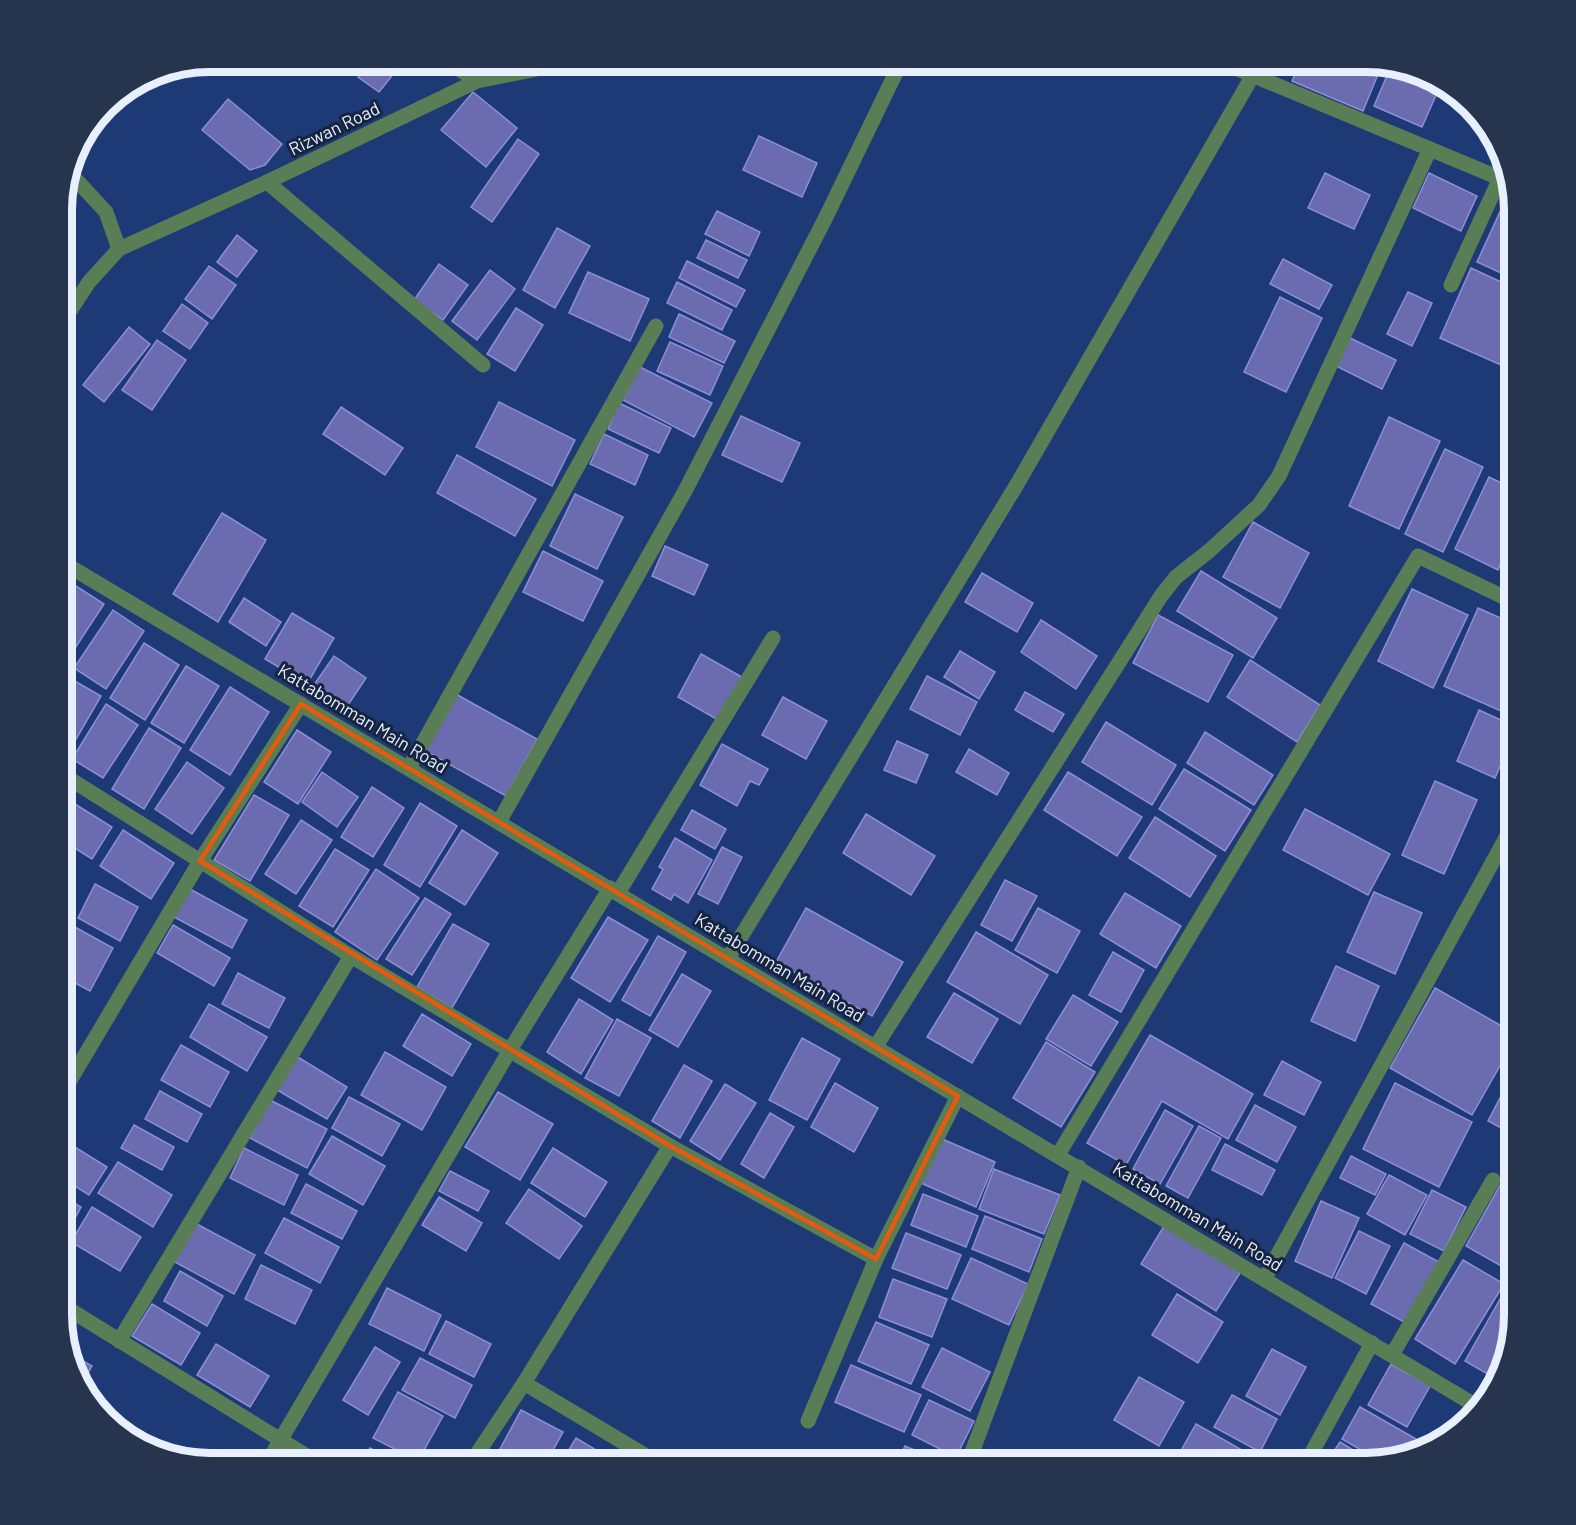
<svg xmlns="http://www.w3.org/2000/svg" width="1576" height="1525" font-family="Barlow,sans-serif">
<style>
.building{fill:#6b6bb0;stroke:#8c8ed7;stroke-width:1.5}
.lines{fill:none;stroke-linecap:round;stroke-linejoin:round}
.minor{stroke:#597e55;stroke-width:15}
.marked{fill:none;stroke:#e8590c;stroke-width:4.5;stroke-linejoin:round}
.labels{text-anchor:middle;dominant-baseline:central;stroke-width:6;stroke-linejoin:round;paint-order:stroke}
.street-label{font-size:18px;fill:#e8f0ff;stroke:#16243f}
.rim{fill:none;stroke:#e8f0ff;stroke-width:8}
</style>
<rect width="100%" height="100%" fill="#1d3a76"/>
<g class="building">
<polygon points="370,62 403,62 379,92 358,77"/>
<polygon points="1251,62 1264,62 1261,67"/>
<polygon points="1300,62 1355,62 1379,72 1363,111 1292,81"/>
<polygon points="1391,66 1431,77 1441,84 1422,127 1374,106"/>
<polygon points="473,92 517,128 486,167 441,130"/>
<polygon points="228,99 282,144 265,165 250,170 202,130"/>
<polygon points="759,136 817,163 802,197 743,170"/>
<polygon points="518,139 539,154 492,222 471,207"/>
<polygon points="1325,173 1370,195 1354,229 1308,208"/>
<polygon points="1429,173 1477,196 1461,231 1413,208"/>
<polygon points="1504,203 1514,207 1514,279 1477,262"/>
<polygon points="717,211 760,232 749,256 705,234"/>
<polygon points="557,228 590,246 555,308 523,290"/>
<polygon points="237,235 257,251 237,277 217,262"/>
<polygon points="706,240 747,260 738,278 697,258"/>
<polygon points="1283,259 1332,285 1319,309 1270,284"/>
<polygon points="687,261 745,290 736,307 679,278"/>
<polygon points="439,264 468,285 443,320 414,300"/>
<polygon points="209,266 236,285 212,319 185,299"/>
<polygon points="1471,268 1514,288 1514,335 1501,365 1440,338"/>
<polygon points="490,270 515,289 477,340 452,321"/>
<polygon points="588,272 649,299 630,341 569,313"/>
<polygon points="677,282 732,310 722,330 667,303"/>
<polygon points="1408,292 1432,303 1412,346 1387,334"/>
<polygon points="1280,297 1322,318 1286,392 1244,372"/>
<polygon points="182,304 208,323 190,349 163,331"/>
<polygon points="516,308 543,325 515,371 487,354"/>
<polygon points="679,314 735,341 724,363 669,337"/>
<polygon points="129,327 150,344 104,402 83,385"/>
<polygon points="1350,338 1396,360 1382,389 1336,366"/>
<polygon points="157,340 186,360 152,410 122,390"/>
<polygon points="670,342 723,366 710,395 657,371"/>
<polygon points="640,367 712,403 694,437 623,400"/>
<polygon points="499,402 575,440 552,486 476,447"/>
<polygon points="619,403 671,428 659,453 608,429"/>
<polygon points="341,407 403,448 385,475 323,434"/>
<polygon points="741,416 800,443 782,482 722,455"/>
<polygon points="1389,417 1440,441 1399,529 1349,506"/>
<polygon points="604,434 648,455 635,485 590,464"/>
<polygon points="1445,449 1483,467 1443,552 1405,534"/>
<polygon points="457,455 536,499 515,536 437,493"/>
<polygon points="1489,477 1514,489 1514,534 1498,570 1455,549"/>
<polygon points="575,494 623,517 597,569 550,546"/>
<polygon points="222,513 266,540 218,622 173,594"/>
<polygon points="1253,522 1309,553 1280,608 1223,577"/>
<polygon points="665,546 708,565 694,595 652,576"/>
<polygon points="543,551 603,581 583,621 523,592"/>
<polygon points="1201,571 1277,618 1253,658 1177,611"/>
<polygon points="982,573 1033,603 1017,632 965,602"/>
<polygon points="65,579 104,604 64,665 62,663 62,585"/>
<polygon points="1412,589 1468,615 1433,688 1378,661"/>
<polygon points="244,598 281,622 266,646 229,622"/>
<polygon points="1478,608 1514,624 1514,698 1508,714 1444,686"/>
<polygon points="113,610 144,631 106,689 74,668"/>
<polygon points="292,613 334,638 307,684 265,659"/>
<polygon points="1158,615 1233,655 1208,702 1133,663"/>
<polygon points="1041,620 1097,656 1076,689 1021,652"/>
<polygon points="144,643 179,665 145,720 110,698"/>
<polygon points="960,651 995,672 979,699 944,677"/>
<polygon points="701,654 742,677 718,720 678,697"/>
<polygon points="334,656 366,678 344,711 311,689"/>
<polygon points="1250,660 1320,705 1297,742 1227,697"/>
<polygon points="186,666 219,686 184,743 151,723"/>
<polygon points="66,676 101,696 64,760 62,759 62,683"/>
<polygon points="927,676 977,702 960,735 910,709"/>
<polygon points="230,687 269,712 230,775 190,750"/>
<polygon points="1025,692 1064,714 1053,732 1015,710"/>
<polygon points="454,693 537,739 506,796 422,749"/>
<polygon points="783,697 827,721 806,759 762,735"/>
<polygon points="106,704 138,725 103,778 72,759"/>
<polygon points="1479,710 1514,726 1514,734 1495,778 1457,761"/>
<polygon points="1106,722 1176,765 1152,805 1082,762"/>
<polygon points="149,728 181,748 144,809 112,789"/>
<polygon points="297,730 331,752 298,804 264,782"/>
<polygon points="1205,732 1273,775 1254,805 1187,763"/>
<polygon points="897,741 928,755 916,783 884,770"/>
<polygon points="722,744 768,769 759,785 750,781 737,806 700,785"/>
<polygon points="969,749 1009,773 997,795 956,772"/>
<polygon points="187,762 224,788 192,834 155,809"/>
<polygon points="1184,769 1251,810 1225,851 1159,809"/>
<polygon points="322,772 358,797 337,827 302,802"/>
<polygon points="1068,772 1142,817 1117,856 1044,810"/>
<polygon points="1435,781 1477,800 1444,874 1402,855"/>
<polygon points="372,787 404,808 373,857 341,837"/>
<polygon points="254,795 289,815 250,881 214,860"/>
<polygon points="62,796 112,827 92,859 62,840"/>
<polygon points="420,803 457,826 420,887 384,865"/>
<polygon points="1305,809 1390,854 1368,895 1283,850"/>
<polygon points="692,810 726,829 715,849 681,830"/>
<polygon points="866,814 935,856 911,895 843,853"/>
<polygon points="1155,817 1216,856 1190,897 1129,858"/>
<polygon points="301,820 332,840 296,894 265,874"/>
<polygon points="123,830 174,863 151,899 100,866"/>
<polygon points="462,830 498,853 465,905 429,883"/>
<polygon points="675,838 712,860 688,903 674,894 671,900 652,889 663,869 659,867"/>
<polygon points="722,847 742,857 718,904 698,894"/>
<polygon points="335,849 369,870 333,927 299,906"/>
<polygon points="62,855 71,861 62,877"/>
<polygon points="376,869 419,898 377,960 335,932"/>
<polygon points="1005,880 1037,896 1012,941 981,925"/>
<polygon points="95,884 138,907 120,941 78,918"/>
<polygon points="188,888 247,920 232,948 172,916"/>
<polygon points="1374,892 1422,913 1395,974 1347,952"/>
<polygon points="1125,893 1181,926 1156,968 1100,934"/>
<polygon points="425,898 451,914 412,975 386,959"/>
<polygon points="806,908 903,962 872,1016 776,962"/>
<polygon points="1038,908 1080,931 1057,973 1015,950"/>
<polygon points="608,917 648,940 610,1002 571,978"/>
<polygon points="453,924 489,944 452,1008 417,987"/>
<polygon points="173,925 230,958 214,986 157,953"/>
<polygon points="73,926 113,948 90,991 62,976 62,947"/>
<polygon points="976,932 1048,975 1020,1024 947,982"/>
<polygon points="658,936 686,952 650,1016 622,1000"/>
<polygon points="1113,952 1144,970 1121,1012 1089,995"/>
<polygon points="1336,966 1379,986 1355,1041 1311,1021"/>
<polygon points="238,973 285,998 269,1028 222,1004"/>
<polygon points="682,974 711,991 678,1047 649,1030"/>
<polygon points="1435,988 1514,1033 1514,1041 1472,1115 1390,1068"/>
<polygon points="954,993 998,1019 972,1063 927,1037"/>
<polygon points="1073,995 1118,1022 1091,1066 1046,1039"/>
<polygon points="579,999 613,1020 581,1074 547,1052"/>
<polygon points="209,1004 267,1037 247,1071 190,1037"/>
<polygon points="422,1014 471,1044 452,1076 403,1046"/>
<polygon points="617,1019 651,1038 619,1096 585,1078"/>
<polygon points="62,1029 69,1034 62,1046"/>
<polygon points="1150,1035 1253,1094 1228,1139 1162,1101 1126,1165 1087,1143"/>
<polygon points="802,1038 840,1059 807,1120 769,1100"/>
<polygon points="1046,1042 1095,1072 1061,1127 1013,1098"/>
<polygon points="181,1045 229,1072 210,1107 161,1080"/>
<polygon points="385,1052 446,1087 422,1130 361,1095"/>
<polygon points="296,1056 347,1087 327,1119 277,1090"/>
<polygon points="1282,1061 1321,1082 1304,1115 1264,1095"/>
<polygon points="684,1065 712,1081 680,1138 652,1121"/>
<polygon points="1514,1071 1514,1135 1488,1121"/>
<polygon points="835,1083 878,1108 854,1152 811,1127"/>
<polygon points="1395,1083 1472,1122 1439,1187 1363,1149"/>
<polygon points="725,1084 756,1103 720,1160 690,1141"/>
<polygon points="160,1091 202,1114 187,1142 145,1119"/>
<polygon points="498,1092 553,1124 520,1180 465,1147"/>
<polygon points="349,1097 400,1124 382,1156 332,1128"/>
<polygon points="270,1100 327,1129 307,1168 250,1138"/>
<polygon points="1255,1105 1296,1127 1277,1162 1236,1140"/>
<polygon points="1165,1110 1193,1126 1160,1184 1133,1169"/>
<polygon points="770,1113 794,1127 764,1178 741,1164"/>
<polygon points="134,1125 174,1147 162,1170 121,1148"/>
<polygon points="1199,1126 1221,1138 1188,1198 1166,1186"/>
<polygon points="332,1136 385,1166 363,1205 309,1174"/>
<polygon points="940,1138 995,1162 976,1207 921,1183"/>
<polygon points="62,1139 107,1167 89,1195 62,1178"/>
<polygon points="1225,1144 1275,1170 1262,1195 1212,1170"/>
<polygon points="244,1148 298,1175 284,1205 230,1178"/>
<polygon points="553,1148 607,1182 585,1217 531,1183"/>
<polygon points="1351,1156 1386,1174 1375,1195 1340,1178"/>
<polygon points="118,1162 172,1195 153,1227 98,1193"/>
<polygon points="1512,1164 1514,1165 1514,1262 1510,1271 1466,1246"/>
<polygon points="994,1169 1060,1195 1044,1234 979,1209"/>
<polygon points="450,1171 489,1191 478,1211 439,1191"/>
<polygon points="1389,1175 1427,1195 1405,1235 1367,1214"/>
<polygon points="306,1184 357,1211 342,1239 291,1213"/>
<polygon points="529,1189 582,1226 559,1259 506,1223"/>
<polygon points="1432,1190 1466,1207 1444,1251 1410,1234"/>
<polygon points="923,1194 978,1216 966,1247 911,1225"/>
<polygon points="62,1196 81,1207 62,1243"/>
<polygon points="439,1197 482,1223 466,1251 422,1225"/>
<polygon points="1321,1201 1359,1218 1332,1278 1295,1261"/>
<polygon points="92,1207 141,1237 120,1271 71,1242"/>
<polygon points="985,1216 1042,1239 1029,1272 972,1249"/>
<polygon points="284,1218 339,1247 320,1283 265,1253"/>
<polygon points="193,1222 255,1255 234,1294 173,1261"/>
<polygon points="1164,1226 1240,1273 1216,1311 1141,1264"/>
<polygon points="1359,1231 1390,1246 1366,1294 1335,1278"/>
<polygon points="906,1233 961,1255 947,1289 892,1268"/>
<polygon points="1404,1243 1439,1262 1406,1323 1371,1304"/>
<polygon points="971,1258 1028,1284 1009,1325 952,1299"/>
<polygon points="1463,1260 1504,1284 1455,1364 1415,1339"/>
<polygon points="261,1265 312,1290 295,1324 245,1299"/>
<polygon points="180,1271 223,1296 207,1326 164,1301"/>
<polygon points="893,1279 947,1299 932,1337 879,1317"/>
<polygon points="1508,1285 1514,1289 1515,1315 1503,1372 1498,1380 1465,1361"/>
<polygon points="387,1288 441,1315 424,1351 369,1324"/>
<polygon points="1177,1294 1223,1322 1198,1363 1152,1335"/>
<polygon points="152,1304 200,1333 181,1365 132,1336"/>
<polygon points="446,1321 491,1344 474,1377 429,1354"/>
<polygon points="876,1322 929,1345 911,1384 858,1361"/>
<polygon points="216,1344 269,1376 250,1407 197,1375"/>
<polygon points="375,1347 400,1362 368,1415 343,1400"/>
<polygon points="942,1348 990,1372 970,1411 922,1387"/>
<polygon points="1272,1349 1306,1367 1280,1415 1246,1396"/>
<polygon points="69,1353 92,1366 81,1385 73,1371"/>
<polygon points="420,1358 472,1385 455,1418 402,1390"/>
<polygon points="1391,1364 1430,1386 1407,1427 1368,1405"/>
<polygon points="851,1365 921,1395 904,1432 835,1402"/>
<polygon points="1139,1377 1184,1402 1159,1446 1114,1420"/>
<polygon points="398,1392 443,1416 418,1461 373,1438"/>
<polygon points="1232,1395 1277,1419 1260,1452 1214,1427"/>
<polygon points="929,1400 974,1421 956,1457 912,1435"/>
<polygon points="1360,1407 1425,1444 1420,1453 1380,1461 1342,1439"/>
<polygon points="521,1410 563,1432 546,1463 496,1463 493,1462"/>
<polygon points="1196,1424 1256,1458 1253,1463 1196,1463 1179,1454"/>
<polygon points="576,1438 611,1459 609,1463 561,1463"/>
<polygon points="1340,1442 1373,1462 1326,1463"/>
<polygon points="905,1446 945,1463 897,1463"/>
<polygon points="370,1448 397,1463 361,1463"/>
</g>
<g class="lines">
<g class="minor">
<polyline points="448,62 477,81"/>
<polyline points="1221,62 1509,182"/>
<polyline points="69,172 106,212 119,249"/>
<polyline points="267,182 483,365"/>
<polyline points="1451,285 1500,178"/>
<polyline points="62,323 89,282 119,249 267,182 477,81 571,62"/>
<polyline points="62,562 1478,1407"/>
<polyline points="409,768 656,326"/>
<polyline points="62,774 351,956 670,1146 876,1259 958,1096"/>
<polyline points="499,822 685,491 826,217 901,62"/>
<polyline points="618,893 773,638"/>
<polyline points="728,958 1016,486 1253,75"/>
<polyline points="876,1046 1161,596 1176,577 1209,551 1259,505 1279,476 1430,149"/>
<polyline points="62,1094 200,861 301,704"/>
<polyline points="1058,1155 1418,556 1514,602"/>
<polyline points="1265,1278 1514,823"/>
<polyline points="62,1305 318,1463"/>
<polyline points="119,1341 351,956"/>
<polyline points="1392,1355 1493,1180"/>
<polyline points="524,1383 658,1463"/>
<polyline points="808,1421 876,1259"/>
<polyline points="267,1463 510,1050 610,888"/>
<polyline points="471,1463 524,1383 670,1146"/>
<polyline points="968,1463 1079,1167"/>
<polyline points="1306,1463 1372,1343"/>
</g>
</g>
<path class="marked" d="M301,704L958,1096L876,1259L670,1146L200,861Z"/>
<g class="labels">
<g class="street-label">
<text transform="translate(334 128) rotate(-26)">Rizwan Road</text>
<text transform="translate(363 718) rotate(31)">Kattabomman Main Road</text>
<text transform="translate(780 967) rotate(31)">Kattabomman Main Road</text>
<text transform="translate(1198 1216) rotate(31)">Kattabomman Main Road</text>
</g>
</g>
<path d="M0 0H1576V1525H0ZM210 72H1366A138 138 0 0 1 1504 210V1315A138 138 0 0 1 1366 1453H210A138 138 0 0 1 72 1315V210A138 138 0 0 1 210 72Z" fill="#27344e" fill-rule="evenodd"/>
<path class="rim" d="M210 72H1366A138 138 0 0 1 1504 210V1315A138 138 0 0 1 1366 1453H210A138 138 0 0 1 72 1315V210A138 138 0 0 1 210 72Z"/>
</svg>
